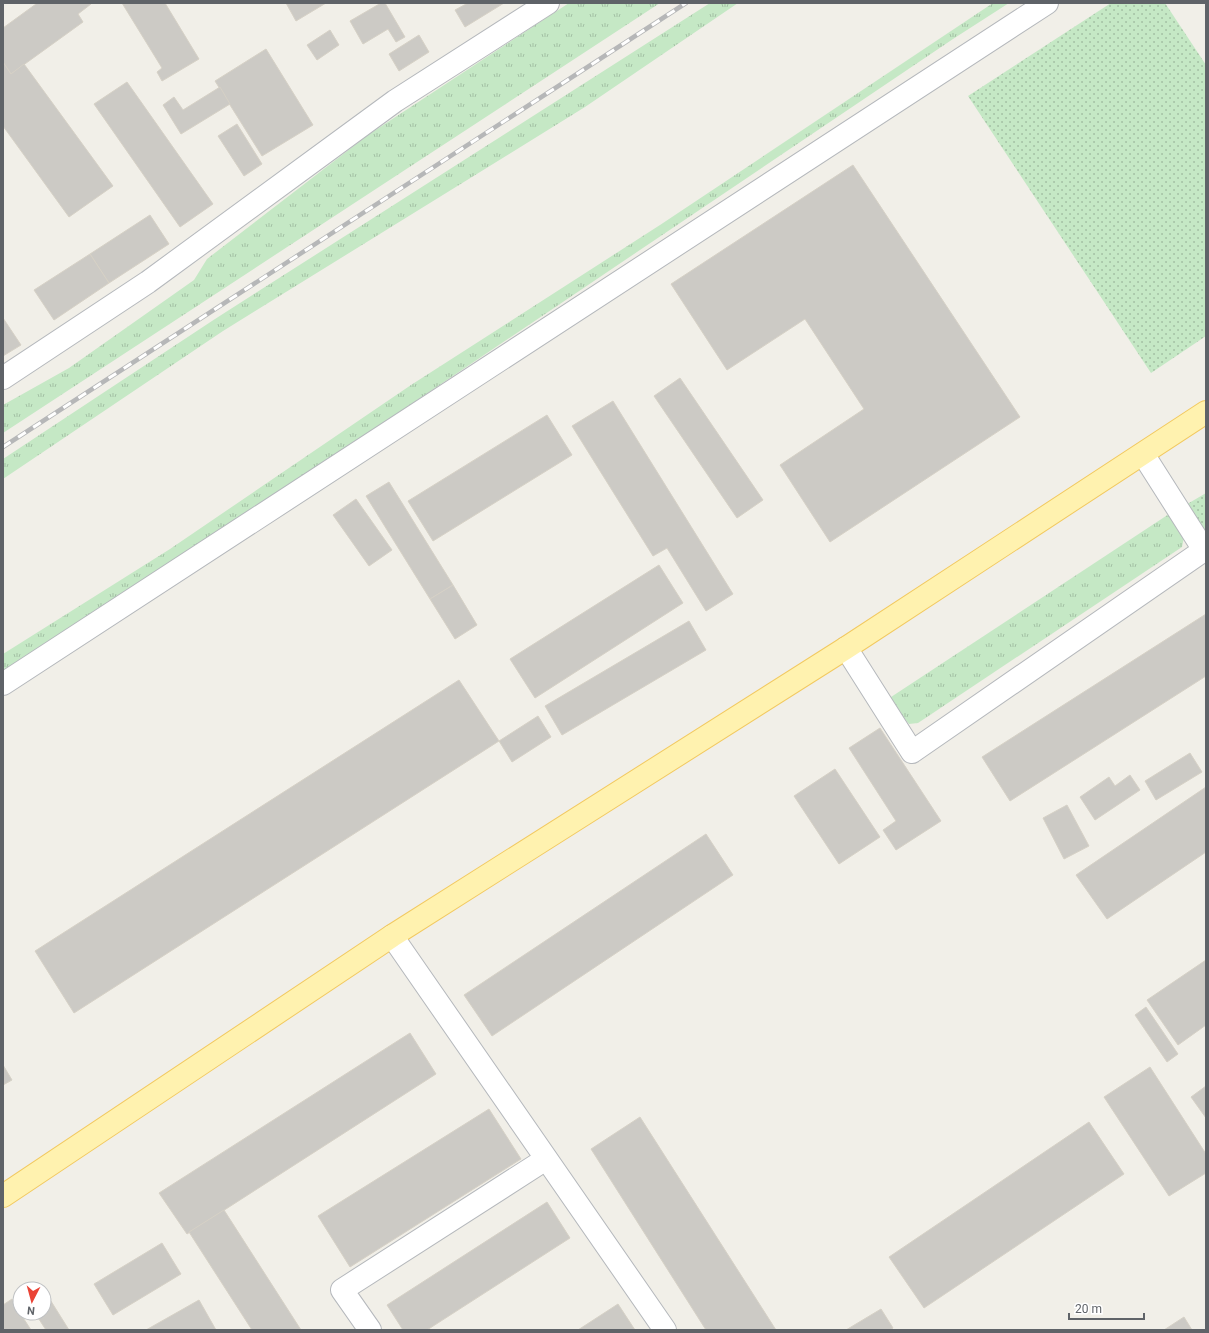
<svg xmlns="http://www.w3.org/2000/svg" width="1209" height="1333" font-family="Roboto,sans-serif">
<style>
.grass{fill:url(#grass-tufts)}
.park{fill:url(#park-dots)}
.building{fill:#cccac5;stroke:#d6d1c6}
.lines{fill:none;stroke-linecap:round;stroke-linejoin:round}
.minor-casing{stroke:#b5b8bc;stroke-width:24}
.primary-casing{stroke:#f2c960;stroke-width:24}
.minor{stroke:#fff;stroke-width:22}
.primary{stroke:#fff2af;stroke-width:22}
.rail-casing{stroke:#b6b7b8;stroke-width:4.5}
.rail{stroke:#fff;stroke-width:3;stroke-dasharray:9;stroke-linecap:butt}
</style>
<defs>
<pattern id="grass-tufts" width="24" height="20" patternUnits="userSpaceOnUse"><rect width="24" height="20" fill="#c5e8c5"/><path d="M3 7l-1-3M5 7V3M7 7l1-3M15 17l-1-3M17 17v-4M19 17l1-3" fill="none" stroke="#a3c0a4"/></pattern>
<pattern id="park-dots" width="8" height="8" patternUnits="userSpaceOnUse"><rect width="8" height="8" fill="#c5e8c5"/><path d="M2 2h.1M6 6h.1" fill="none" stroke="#a3c0a4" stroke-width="1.8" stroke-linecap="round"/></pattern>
</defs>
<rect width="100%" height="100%" fill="#f1efe8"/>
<g class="grass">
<polygon points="569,3 660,3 3,433 3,405 69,368 194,280 207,259 368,135"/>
<polygon points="710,3 738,3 585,107 223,331 3,479 3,459 215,319"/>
<polygon points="993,3 1009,3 953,39 318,467 3,671 3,654 170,549 411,385 660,225"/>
<polygon points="1169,514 1184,537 1182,547 918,723 909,724 888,699"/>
</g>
<g class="park">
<polygon points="1111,3 1165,3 1206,65 1206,336 1151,373 968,96"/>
<polygon points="1206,493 1206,538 1184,506"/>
</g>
<g class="building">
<polygon points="35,3 90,3 91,4 78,14 83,22 11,74 3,62 3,28 36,4"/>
<polygon points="122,3 165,3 199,59 162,81 157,72 162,68"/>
<polygon points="286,3 326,3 296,21"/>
<polygon points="381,3 385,3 405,37 396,42 388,29 363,44 350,21"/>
<polygon points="468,3 504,3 465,27 455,10"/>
<polygon points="330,30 339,45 317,60 307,45"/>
<polygon points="419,35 429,52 399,71 389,54"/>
<polygon points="266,49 313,125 262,156 215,81"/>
<polygon points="3,62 11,74 24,64 113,186 69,217 3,126"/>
<polygon points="127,82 213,204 180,227 94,104"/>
<polygon points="220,87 230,104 181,134 163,105 174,97 183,110"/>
<polygon points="237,124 262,164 244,176 218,136"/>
<polygon points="853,165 1020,417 830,542 780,465 864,409 805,319 727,370 671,284"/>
<polygon points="150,215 169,244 109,283 90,254"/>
<polygon points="90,254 109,283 54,320 34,290"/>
<polygon points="3,318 21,345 3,356"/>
<polygon points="680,378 763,500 737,518 654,396"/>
<polygon points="613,401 733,594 706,611 667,548 653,556 572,426"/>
<polygon points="547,415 572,455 433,541 408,501"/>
<polygon points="389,482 453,585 430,599 366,496"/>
<polygon points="356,499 392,550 369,566 333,515"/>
<polygon points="659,565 683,603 535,698 510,659"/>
<polygon points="453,585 477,625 455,639 430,599"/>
<polygon points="1206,614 1206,676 1010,801 982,757"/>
<polygon points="689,621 706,650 562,735 545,706"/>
<polygon points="459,680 499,741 74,1013 35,951"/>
<polygon points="538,716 551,737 512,762 499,741"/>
<polygon points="880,728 941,821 896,850 883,830 896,821 849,748"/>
<polygon points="1190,753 1202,772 1156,800 1145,781"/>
<polygon points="835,769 880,837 839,864 794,796"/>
<polygon points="1130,775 1140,790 1095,820 1080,797 1109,777 1115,786"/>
<polygon points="1206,787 1206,852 1107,919 1076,875"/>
<polygon points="1067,805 1089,846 1064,859 1043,818"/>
<polygon points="706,834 733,875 492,1036 464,995"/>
<polygon points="1206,960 1206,1025 1178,1045 1147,1000"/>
<polygon points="1146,1007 1178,1054 1167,1062 1135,1015"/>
<polygon points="410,1033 436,1074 187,1234 159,1193"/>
<polygon points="3,1065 12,1080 3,1085"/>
<polygon points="1150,1067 1206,1154 1206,1173 1169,1196 1104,1097"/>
<polygon points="1206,1086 1206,1118 1191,1097"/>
<polygon points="489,1109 521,1159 350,1267 318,1216"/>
<polygon points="640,1117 776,1330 706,1330 591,1149"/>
<polygon points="1089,1122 1124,1174 924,1308 889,1257"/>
<polygon points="547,1202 570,1238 427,1330 403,1330 387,1305"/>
<polygon points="224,1210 301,1330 252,1330 189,1232"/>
<polygon points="162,1243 181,1274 113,1315 94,1284"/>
<polygon points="44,1290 69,1330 46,1330 35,1313 44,1313"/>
<polygon points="12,1299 20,1313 31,1330 3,1330 3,1305"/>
<polygon points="199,1300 216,1330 146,1330"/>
<polygon points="618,1304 635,1330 578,1330"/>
<polygon points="881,1309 893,1328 890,1330 846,1330"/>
<polygon points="1184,1317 1192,1330 1164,1330"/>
</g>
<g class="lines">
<defs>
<g id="minor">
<polyline points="3,378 148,282 395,101 548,3"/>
<polyline points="846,648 912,752 1204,550 1143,454"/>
<polyline points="3,684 1047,3"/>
<polyline points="392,936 665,1330"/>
<polyline points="370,1330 342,1290 546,1159"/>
</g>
<polyline id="primary" points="3,1196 392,936 846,648 1206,412"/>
</defs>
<use href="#minor" class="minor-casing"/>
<use href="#primary" class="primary-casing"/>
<use href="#minor" class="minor"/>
<use href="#primary" class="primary"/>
<defs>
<polyline id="rail" points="3,447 686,3"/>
</defs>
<use href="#rail" class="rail-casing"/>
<use href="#rail" class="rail"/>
</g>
<rect width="1209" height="1333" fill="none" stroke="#5f6368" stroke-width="8"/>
<g transform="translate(32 1301) rotate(186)"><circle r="19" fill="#ffffff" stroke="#bfc1c3"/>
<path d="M0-3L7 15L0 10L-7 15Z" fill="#ea4335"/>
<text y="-6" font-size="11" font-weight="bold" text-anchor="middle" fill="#5f6368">N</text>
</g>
<path d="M1069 1313v6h75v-6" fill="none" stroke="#5f6368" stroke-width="2"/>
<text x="1075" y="1313" font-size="12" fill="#5f6368" stroke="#ffffff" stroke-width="3" paint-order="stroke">20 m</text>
</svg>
